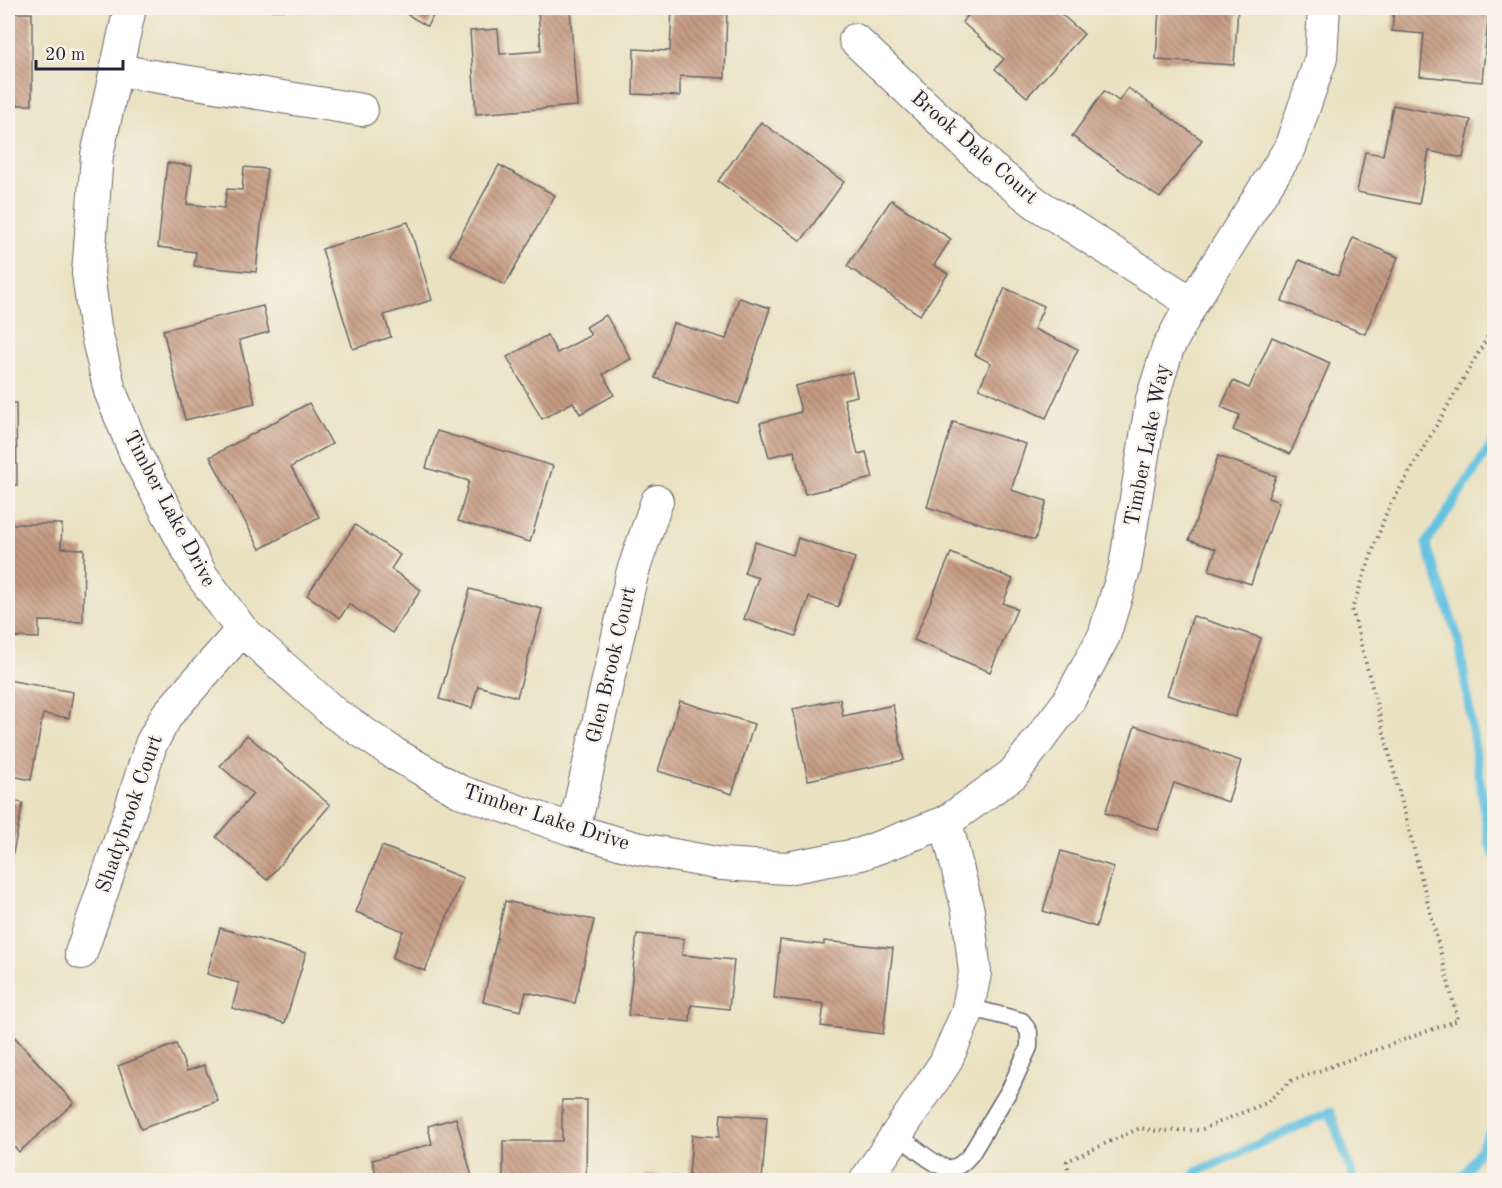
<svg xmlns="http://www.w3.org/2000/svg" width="1502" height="1188" font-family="'Old Standard TT',serif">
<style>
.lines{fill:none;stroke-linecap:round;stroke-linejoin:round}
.stream{stroke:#63c1e1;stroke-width:9}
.building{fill:url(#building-back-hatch)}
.service-casing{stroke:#68656a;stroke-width:19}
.minor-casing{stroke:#68656a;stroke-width:34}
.path{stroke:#68656a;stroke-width:4;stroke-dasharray:1.5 4.5;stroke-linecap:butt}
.service{stroke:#fff;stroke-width:16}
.minor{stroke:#fff;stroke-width:32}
.labels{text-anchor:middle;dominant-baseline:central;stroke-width:4.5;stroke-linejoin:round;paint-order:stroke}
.street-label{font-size:21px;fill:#22223b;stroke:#f7f3e8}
</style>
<defs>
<pattern id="building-back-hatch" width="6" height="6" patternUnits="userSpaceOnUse" patternTransform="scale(1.5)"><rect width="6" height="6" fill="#c59a81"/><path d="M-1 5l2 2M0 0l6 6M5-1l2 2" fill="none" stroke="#a07d6b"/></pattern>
</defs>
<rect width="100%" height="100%" fill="#f7f3e8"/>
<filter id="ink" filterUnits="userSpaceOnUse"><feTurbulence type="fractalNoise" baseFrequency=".0167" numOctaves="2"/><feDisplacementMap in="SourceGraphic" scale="12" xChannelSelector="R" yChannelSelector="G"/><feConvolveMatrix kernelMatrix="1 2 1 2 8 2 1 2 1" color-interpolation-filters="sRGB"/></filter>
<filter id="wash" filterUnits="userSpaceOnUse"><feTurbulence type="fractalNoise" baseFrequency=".008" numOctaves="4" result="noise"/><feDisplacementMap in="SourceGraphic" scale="24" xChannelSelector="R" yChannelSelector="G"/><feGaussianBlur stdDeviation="1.35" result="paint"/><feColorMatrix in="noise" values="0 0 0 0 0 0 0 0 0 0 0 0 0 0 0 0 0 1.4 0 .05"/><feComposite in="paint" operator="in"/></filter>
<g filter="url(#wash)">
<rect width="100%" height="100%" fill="#eae1c1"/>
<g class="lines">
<g class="stream">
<polyline points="1494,441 1426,544 1459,641 1489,842 1494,855"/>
<polyline points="1189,1180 1196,1172 1330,1112 1354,1180"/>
<polyline points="1457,1180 1467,1171 1494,1125"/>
</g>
</g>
<g id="blocks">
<g class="building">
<rect x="269" y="8" width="34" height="2"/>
<polygon points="396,8 438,8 427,26"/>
<polygon points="570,8 577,106 476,114 470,31 498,29 500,54 541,51 538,10"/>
<polygon points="672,8 727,8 725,78 680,76 680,96 633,94 634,49 670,51"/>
<polygon points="975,8 1054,8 1084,34 1027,97 995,69 1004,59 962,22"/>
<polygon points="1159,8 1238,8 1234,65 1156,60"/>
<polygon points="1394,8 1489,8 1482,82 1420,76 1424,34 1392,31"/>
<rect x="8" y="13" width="24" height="92"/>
<polygon points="1128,88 1202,140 1160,198 1072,136 1104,91 1119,101"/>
<polygon points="1393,105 1471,120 1463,158 1429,151 1419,204 1357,192 1365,152 1383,155"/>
<polygon points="761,122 844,182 801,241 718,181"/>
<polygon points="167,163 192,166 187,204 224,208 227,189 242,190 244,167 267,169 256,272 194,266 196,252 158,247"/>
<polygon points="499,165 555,195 505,285 450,255"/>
<polygon points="891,200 951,239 934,265 948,274 920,315 847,266"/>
<polygon points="408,222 432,300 384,315 391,337 353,349 322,249"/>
<polygon points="1353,238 1398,257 1365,334 1282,301 1299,260 1338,276"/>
<polygon points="1005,288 1044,306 1034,329 1078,349 1046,418 979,388 991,363 975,355"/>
<polygon points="739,298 770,308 739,404 655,378 673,323 726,339"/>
<polygon points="263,306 269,332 239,340 255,403 185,420 163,330"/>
<polygon points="606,315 631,359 603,374 614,395 580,414 573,402 542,419 507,357 547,335 557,353 591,335 586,327"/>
<polygon points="1272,337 1330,363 1290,454 1233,430 1240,415 1221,407 1233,381 1249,388"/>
<polygon points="852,372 857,396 844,399 858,454 866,452 873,478 805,494 794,451 769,457 760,423 801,412 795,386"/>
<polygon points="8,403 16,403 17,485 8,486"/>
<polygon points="309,403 332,444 291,467 319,517 260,549 210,457"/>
<polygon points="953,422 1026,444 1011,490 1047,501 1035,540 927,507"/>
<polygon points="437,431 553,466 530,542 458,521 469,481 426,468"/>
<polygon points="1218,456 1276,476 1268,498 1279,502 1251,584 1209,570 1216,549 1189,540"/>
<polygon points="8,524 62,524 61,548 84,549 83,622 39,621 39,638 8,637"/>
<polygon points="355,525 400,555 391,569 421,590 392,633 349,604 340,618 307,595"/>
<polygon points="798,538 855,558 838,607 809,597 796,636 744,619 758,578 744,573 755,542 793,555"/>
<polygon points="951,553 1013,579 1003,603 1017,609 990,672 914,640"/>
<polygon points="470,589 542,609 517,697 478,686 472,708 439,699"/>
<polygon points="1193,616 1261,638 1235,717 1167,695"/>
<polygon points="8,680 73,692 69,718 43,714 31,780 8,775"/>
<polygon points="840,699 843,716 893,705 904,760 808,780 793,709"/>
<polygon points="680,701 754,724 732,794 658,771"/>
<polygon points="1135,726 1241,761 1228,802 1174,783 1158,830 1105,813"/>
<polygon points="247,735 330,805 267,880 216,837 253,794 220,766"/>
<polygon points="8,800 23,803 9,873 8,873"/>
<polygon points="382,846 463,878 425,971 392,958 403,931 356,912"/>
<polygon points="1061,851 1114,867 1096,927 1043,911"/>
<polygon points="505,901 594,920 575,1003 526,992 521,1011 483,1002"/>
<polygon points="220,928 306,953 285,1023 232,1008 239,983 207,974"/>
<polygon points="637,934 684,939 682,955 734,960 729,1009 691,1005 690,1022 628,1015"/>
<polygon points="780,940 824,945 824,941 893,948 883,1034 821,1026 824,1004 774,998"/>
<polygon points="11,1033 74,1103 19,1152 8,1139 8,1036"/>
<polygon points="176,1044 187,1071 204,1065 218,1101 141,1129 118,1066"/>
<polygon points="562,1100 587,1100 586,1180 503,1180 503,1141 562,1141"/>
<polygon points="721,1114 767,1117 762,1180 645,1180 645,1175 689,1177 692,1135 719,1137"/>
<polygon points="456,1118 473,1180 378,1180 372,1160 432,1144 428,1126"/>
<polygon points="287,1174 293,1180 280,1180"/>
</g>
</g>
</g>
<g filter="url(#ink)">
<use href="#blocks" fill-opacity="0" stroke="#68656a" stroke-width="1.5"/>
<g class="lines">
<defs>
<path id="service" d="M897,1134C908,1142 938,1170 951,1168C960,1167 966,1160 971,1154L1010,1089L1029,1047V1032L1022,1021L968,1007"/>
<g id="minor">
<polyline points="130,8 97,155 88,273 95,327 110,391 136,455 202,576 242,630 334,713 395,754 459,791 574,830 636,848 721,864 787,868 861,854 946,822 1013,774 1068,702 1104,636 1125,567 1152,399 1168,348 1192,303 1290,148 1321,58 1324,8"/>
<polyline points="855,40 990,167 1037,204 1192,303"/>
<polyline points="116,70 362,110"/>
<polyline points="574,830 632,574 657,501"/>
<polyline points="81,953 129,814 151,744 167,715 242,630"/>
<polyline points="866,1180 945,1063 967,1013 975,973 968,911 946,822"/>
</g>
</defs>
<use href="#service" class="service-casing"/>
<use href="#minor" class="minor-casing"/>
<polyline class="path" points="1070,1180 1067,1161 1140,1128 1158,1131 1200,1130 1266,1103 1291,1081 1458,1020 1352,609 1387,511 1494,326"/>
<use href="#service" class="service"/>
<use href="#minor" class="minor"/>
</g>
</g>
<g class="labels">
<g class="street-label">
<text transform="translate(974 148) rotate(41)">Brook Dale Court</text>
<text transform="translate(1148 445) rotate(-79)">Timber Lake Way</text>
<text transform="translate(169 509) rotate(62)">Timber Lake Drive</text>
<text transform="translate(612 665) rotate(-77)">Glen Brook Court</text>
<text transform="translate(130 814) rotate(-71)">Shadybrook Court</text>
<text transform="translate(546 818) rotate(18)">Timber Lake Drive</text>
</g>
</g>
<rect width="1502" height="1188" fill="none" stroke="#f7f3e8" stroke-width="30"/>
<path d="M36 60v9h87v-9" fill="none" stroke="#22223b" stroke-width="3"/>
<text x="45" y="60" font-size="18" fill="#22223b" stroke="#f7f3e8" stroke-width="4.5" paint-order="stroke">20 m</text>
</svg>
